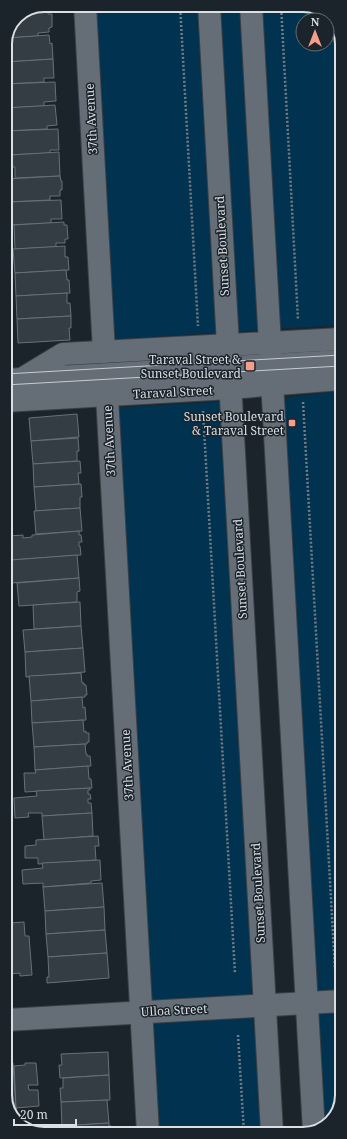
<svg xmlns="http://www.w3.org/2000/svg" width="347" height="1139" font-family="'Noto Serif',serif">
<style>
.green{fill:#013351;fill-rule:evenodd}
.building{fill:#343c44;stroke:#677179}
.lines{fill:none;stroke-linecap:round;stroke-linejoin:round}
.street-casing{stroke:#393f45;stroke-width:24}
.secondary-casing{stroke:#393f45;stroke-width:24}
.path{stroke:#747b81;stroke-width:2.5;stroke-dasharray:2 2;stroke-linecap:butt}
.street{stroke:#656e76;stroke-width:22}
.secondary{stroke:#656e76;stroke-width:22}
.tram{stroke:#c7ccd1;stroke-width:1}
.poi-dot{fill:#f49d8c;stroke:#1b242a;stroke-width:1.5}
.labels{text-anchor:middle;dominant-baseline:central;stroke-width:3;stroke-linejoin:round;paint-order:stroke}
.street-label{font-size:12px;fill:#dadfe4;stroke:#1b242a}
.poi-label{font-size:12px;fill:#dadfe4;stroke:#1b242a;text-anchor:end}
.rim{fill:none;stroke:#dadfe4;stroke-width:2}
</style>
<rect width="100%" height="100%" fill="#1b242a"/>
<g class="green">
<path d="M85,5H308L328,15L341,34V325L103,340ZM303,20H327V44H303Z"/>
<polygon points="341,391 342,1095 334,1119 314,1132 273,399"/>
<polygon points="231,401 272,1133 148,1133 107,408"/>
</g>
<g class="building">
<polygon points="44,5 50,5 51,12 24,13"/>
<polygon points="48,12 48,14 52,14 52,27 49,28 49,32 38,33 38,36 7,38 17,16 24,13"/>
<polygon points="49,35 50,44 52,43 53,59 5,62 5,42 7,38"/>
<polygon points="53,59 54,78 44,78 44,82 5,84 5,62"/>
<polygon points="55,82 56,101 44,102 44,106 5,108 5,84"/>
<polygon points="55,105 57,125 47,126 47,129 5,131 5,108"/>
<polygon points="58,129 59,150 50,150 50,153 7,155 6,131"/>
<polygon points="59,152 60,176 15,178 15,167 12,167 11,155"/>
<polygon points="60,176 61,181 62,181 62,190 60,190 60,196 50,196 50,200 7,202 6,179"/>
<polygon points="61,200 62,219 51,219 51,223 8,225 7,202"/>
<polygon points="64,222 64,225 67,225 68,239 65,239 65,243 56,243 56,247 15,249 14,225"/>
<polygon points="65,246 65,257 68,257 69,270 15,273 13,249"/>
<polygon points="66,270 67,280 69,280 70,293 16,296 15,273"/>
<polygon points="67,293 67,303 70,303 71,316 17,319 16,296"/>
<polygon points="71,316 71,328 69,328 70,340 18,343 17,319"/>
<polygon points="77,414 79,437 31,441 29,418"/>
<polygon points="78,438 79,451 77,451 77,461 33,464 31,441"/>
<polygon points="80,461 81,473 78,473 79,484 34,487 33,464"/>
<polygon points="81,484 82,497 80,497 80,508 36,511 34,487"/>
<polygon points="80,508 82,531 36,534 34,511"/>
<polygon points="79,531 79,535 81,535 82,542 79,542 79,546 80,546 81,555 11,560 9,536 23,535 23,538 32,537 32,535"/>
<polygon points="77,555 79,578 11,583 10,580 7,580 6,562 11,562 11,560"/>
<polygon points="79,578 80,591 77,592 77,602 19,606 17,583"/>
<polygon points="80,602 81,626 34,629 33,605"/>
<polygon points="81,626 83,648 25,652 23,630"/>
<polygon points="83,648 85,672 26,677 25,652"/>
<polygon points="81,673 82,683 84,683 84,685 86,685 87,695 85,695 85,697 31,701 29,676"/>
<polygon points="82,697 83,708 85,707 86,720 32,723 31,701"/>
<polygon points="83,720 84,732 86,731 86,733 89,733 89,742 87,742 87,744 34,747 32,723"/>
<polygon points="85,744 86,754 87,754 87,756 90,756 91,766 35,770 34,747"/>
<polygon points="88,766 89,779 91,779 92,788 25,792 24,773 36,773 35,770"/>
<polygon points="90,788 90,790 88,790 88,794 90,794 91,799 88,799 88,803 91,803 92,813 42,816 42,813 28,813 29,817 15,818 14,798 37,796 36,791"/>
<polygon points="92,813 93,836 44,840 42,816"/>
<polygon points="98,836 99,846 95,846 96,860 38,864 38,858 25,858 25,846 36,845 36,840"/>
<polygon points="100,860 101,880 91,881 91,883 43,887 43,883 23,884 22,870 43,868 42,863"/>
<polygon points="102,883 104,907 45,911 43,887"/>
<polygon points="104,907 105,930 46,934 45,911"/>
<polygon points="24,922 25,936 29,936 32,975 20,976 20,973 9,974 6,938 11,937 10,923"/>
<polygon points="105,930 107,953 48,957 46,934"/>
<polygon points="6,938 9,974 9,976 6,976"/>
<polygon points="107,953 109,978 47,983 47,977 49,977 48,957"/>
<polygon points="108,1052 109,1075 60,1078 59,1065 62,1065 61,1054"/>
<polygon points="6,1063 13,1063 17,1121 6,1105"/>
<polygon points="25,1063 36,1063 38,1085 28,1085 29,1090 38,1090 39,1106 16,1108 14,1066 25,1065"/>
<polygon points="109,1075 110,1100 61,1102 60,1088 63,1088 63,1078"/>
<polygon points="107,1100 109,1123 62,1126 61,1102"/>
<polygon points="109,1123 109,1126 111,1126 112,1131 110,1131 110,1134 60,1134 60,1126"/>
</g>
<g class="lines">
<defs>
<g id="street">
<polyline points="85,5 104,352"/>
<polyline points="107,396 148,1133"/>
<polyline points="6,1020 342,1001"/>
</g>
<g id="secondary">
<polyline points="209,5 272,1133"/>
<polyline points="251,5 314,1132"/>
<polyline points="25,377 63,354 341,339"/>
<polyline points="5,380 341,361"/>
<polyline points="5,401 230,388 341,379"/>
</g>
</defs>
<use href="#street" class="street-casing"/>
<use href="#secondary" class="secondary-casing"/>
<g class="path">
<polyline points="180,5 198,326"/>
<polyline points="281,5 298,320"/>
<polyline points="303,402 335,970"/>
<polyline points="203,411 235,974"/>
<polyline points="338,1030 342,1096"/>
<polyline points="238,1035 244,1133"/>
</g>
<use href="#street" class="street"/>
<use href="#secondary" class="secondary"/>
<g class="tram">
<polyline points="5,374 341,355"/>
<polyline points="5,385 341,366"/>
</g>
</g>
<g class="poi-dot">
<rect x="245" y="361" width="10" height="10" rx="2"/>
<rect x="288" y="419" width="8" height="8" rx="2"/>
</g>
<g class="labels">
<g class="street-label">
<text transform="translate(91 119) rotate(-93)">37th Avenue</text>
<text transform="translate(222 246) rotate(-93)">Sunset Boulevard</text>
<text transform="translate(173 392) rotate(-3)">Taraval Street</text>
<text transform="translate(109 441) rotate(-93)">37th Avenue</text>
<text transform="translate(240 569) rotate(-93)">Sunset Boulevard</text>
<text transform="translate(127 765) rotate(-93)">37th Avenue</text>
<text transform="translate(258 893) rotate(-93)">Sunset Boulevard</text>
<text transform="translate(174 1010) rotate(-3)">Ulloa Street</text>
</g>
<g class="poi-label">
<text x="241" y="359">Taraval Street &amp;<tspan x="241" dy="14">Sunset Boulevard</tspan></text>
<text x="284" y="416">Sunset Boulevard<tspan x="284" dy="14">&amp; Taraval Street</tspan></text>
</g>
</g>
<path d="M0 0H347V1139H0ZM44 12H303A32 32 0 0 1 335 44V1095A32 32 0 0 1 303 1127H44A32 32 0 0 1 12 1095V44A32 32 0 0 1 44 12Z" fill="#1b242a" fill-rule="evenodd"/>
<path class="rim" d="M44 12H303A32 32 0 0 1 335 44V1095A32 32 0 0 1 303 1127H44A32 32 0 0 1 12 1095V44A32 32 0 0 1 44 12Z"/>
<g transform="translate(315 32)"><circle r="19" fill="#1b242a" stroke="#676f74"/>
<path d="M0-3L7 15L0 10L-7 15Z" fill="#f49d8c"/>
<text y="-6" font-size="11" font-weight="bold" text-anchor="middle" fill="#dadfe4">N</text>
</g>
<path d="M14 1119v6h62v-6" fill="none" stroke="#dadfe4" stroke-width="2"/>
<text x="20" y="1119" font-size="12" fill="#dadfe4" stroke="#1b242a" stroke-width="3" paint-order="stroke">20 m</text>
</svg>
